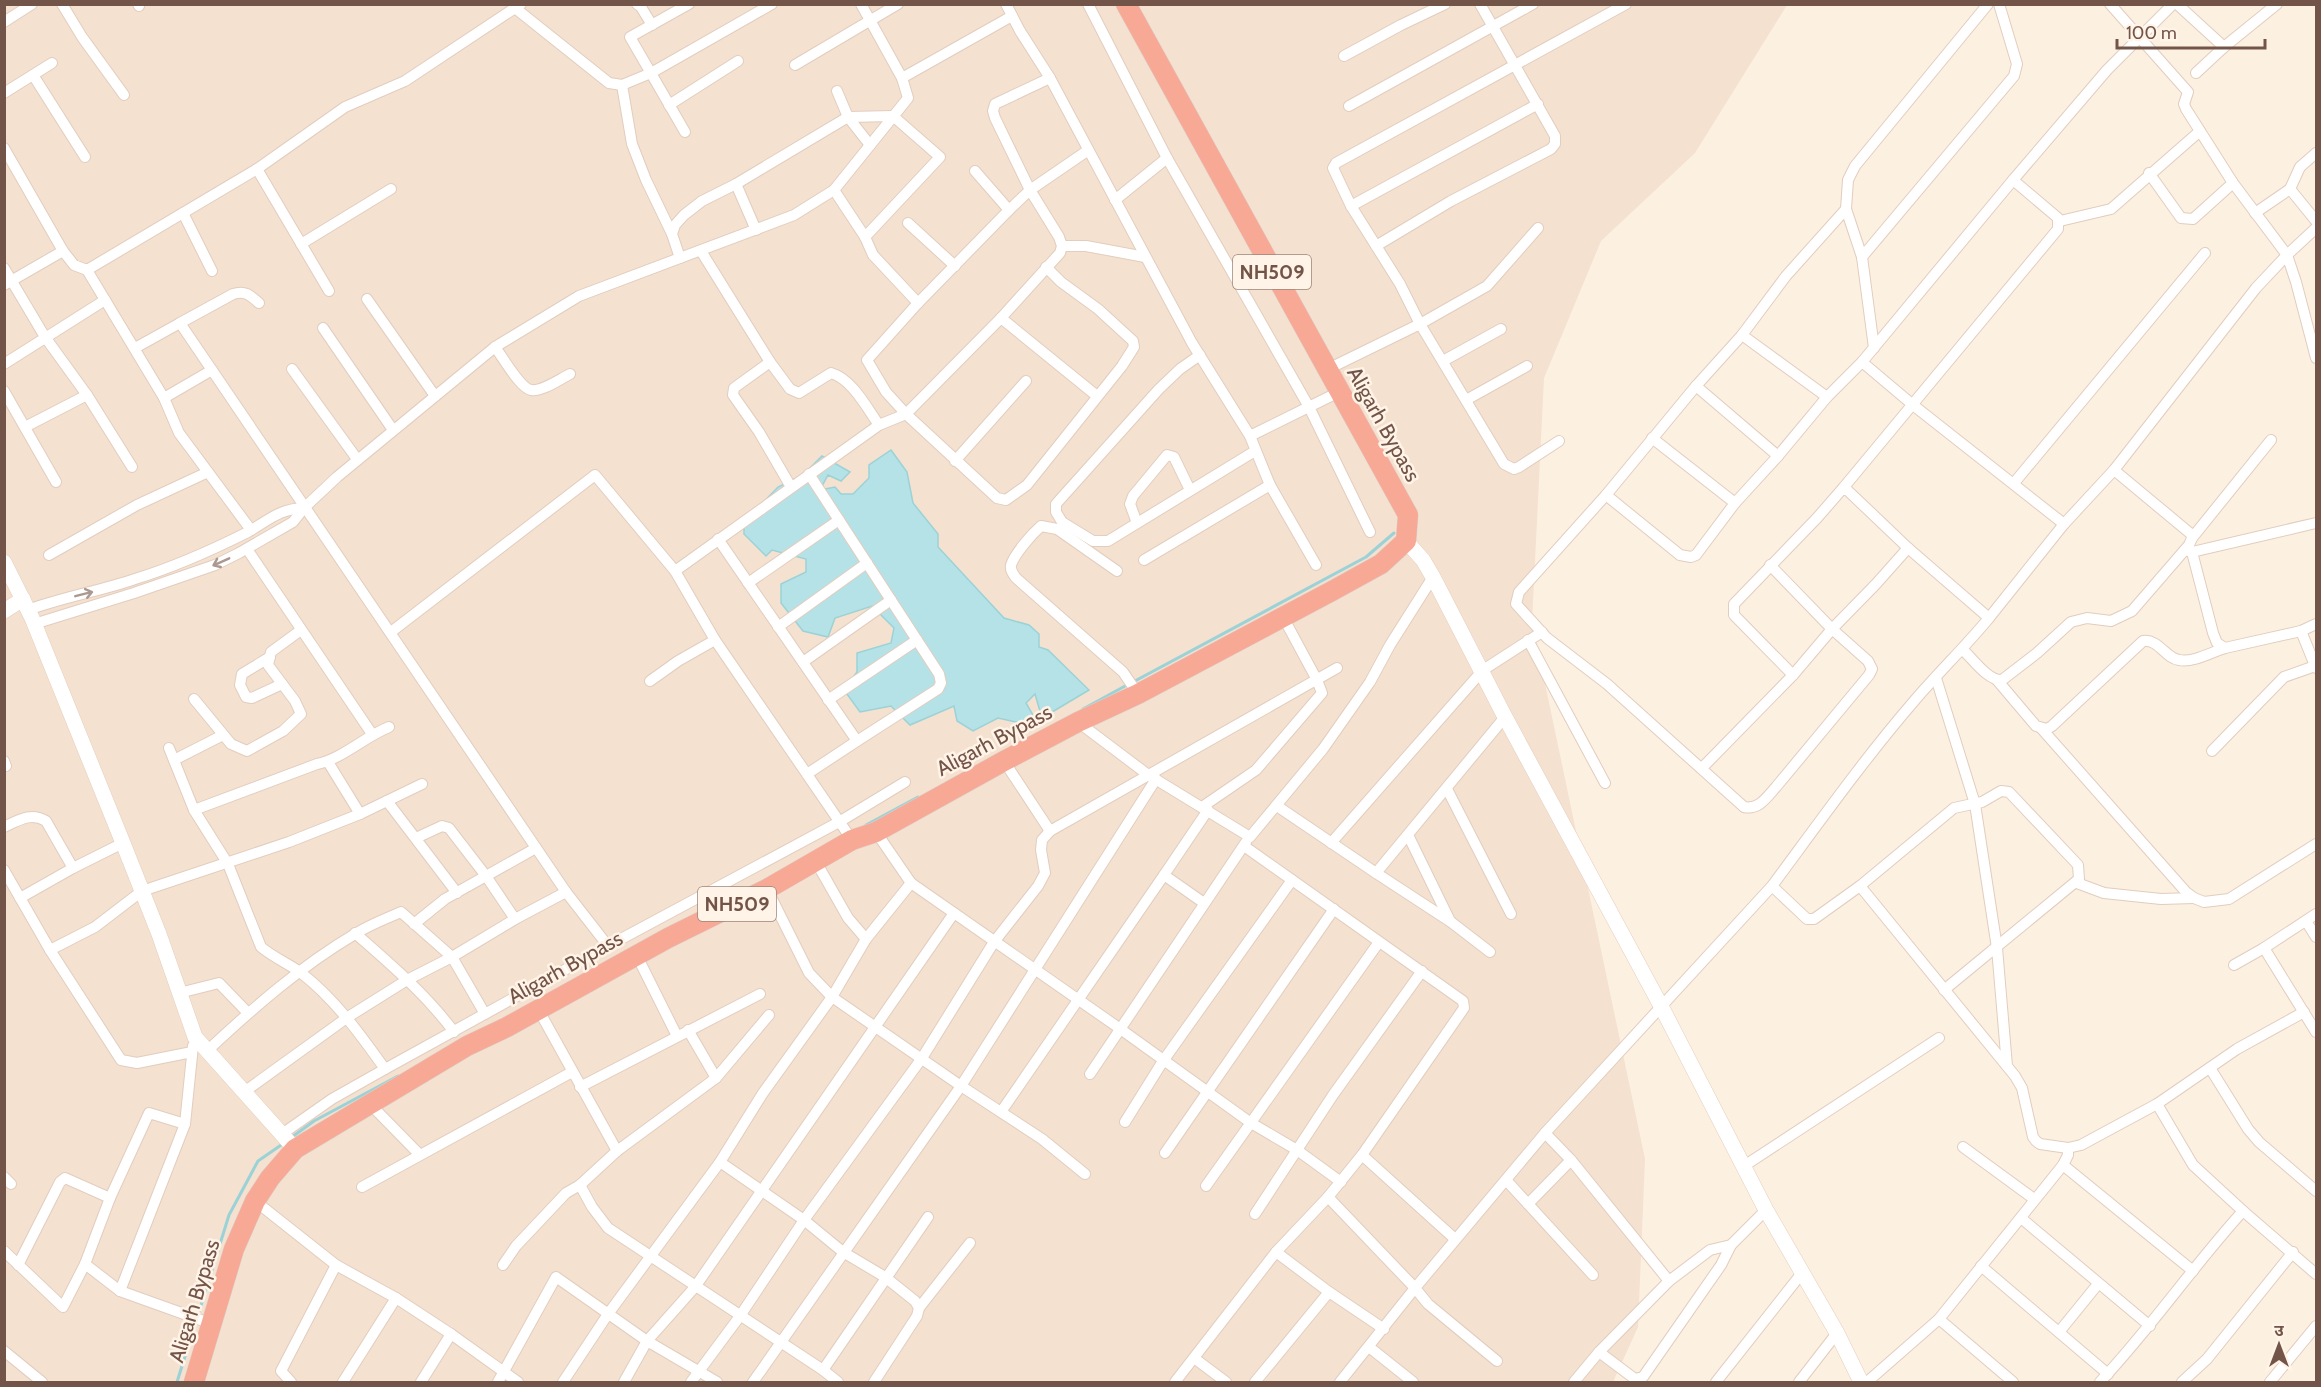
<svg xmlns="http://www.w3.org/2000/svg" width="2321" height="1387" font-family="Cabin,'Noto Sans Devanagari',sans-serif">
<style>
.residential{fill:#f4e1cf}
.water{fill:#b5e2e6;stroke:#9bd2d7;stroke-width:1.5}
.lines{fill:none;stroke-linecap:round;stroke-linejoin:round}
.stream{stroke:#9bd2d7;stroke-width:3}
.street-casing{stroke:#e2cdbf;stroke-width:12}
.secondary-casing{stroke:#e7cebc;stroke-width:16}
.highway-casing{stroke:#dbd3cf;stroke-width:21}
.street{stroke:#fff;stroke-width:10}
.secondary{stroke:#fff;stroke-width:15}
.highway{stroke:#f8a996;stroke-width:20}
.oneway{stroke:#ab9891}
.labels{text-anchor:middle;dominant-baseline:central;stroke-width:5;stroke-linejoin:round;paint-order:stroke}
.shield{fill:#fff4e7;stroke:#9d8478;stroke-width:1.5}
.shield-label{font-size:20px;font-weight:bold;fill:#735448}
.street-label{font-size:21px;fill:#735448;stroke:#fff4e7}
</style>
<rect width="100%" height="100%" fill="#fcf0e0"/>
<polygon class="residential" points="5,5 1787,5 1695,153 1601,241 1544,378 1532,622 1645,1159 1638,1327 1613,1382 5,1382"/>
<polygon class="water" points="891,450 907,472 913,503 938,534 938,547 1004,618 1029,625 1039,634 1039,647 1048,650 1089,690 1042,718 1035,694 1026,703 1033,715 1029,725 998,718 973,731 957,721 954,706 910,725 891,706 860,712 844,690 857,672 857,653 891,643 894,628 872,606 835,618 828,637 803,631 781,603 781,584 806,572 806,559 772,550 766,556 744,534 744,522 778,487 803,475 822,456 850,472 841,481 828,475 820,490 835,487 841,494 853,494 869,478 869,465"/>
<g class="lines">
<g class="stream">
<polyline points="1133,682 1366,557 1394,533"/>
<polyline points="1083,709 1127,685"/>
<polyline points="866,825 918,797"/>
<polyline points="292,1137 314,1121 398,1076"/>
<polyline points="198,1315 229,1215 258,1161 284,1143"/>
<polyline points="177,1382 196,1321"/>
</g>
<defs>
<g id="street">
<polyline points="62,4 82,37 124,95"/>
<polyline points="138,4 139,6"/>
<polyline points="637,4 641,7 652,25"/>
<polyline points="861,4 902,78"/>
<polyline points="1006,4 1020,31 1050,78 1192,343 1250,436 1270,485 1316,565"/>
<polyline points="1088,4 1167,158 1309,407 1370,532"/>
<polyline points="2110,4 2188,92 2184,104 2186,109 2233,183 2287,255 2296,282 2316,358"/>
<polyline points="2177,4 2224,47"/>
<polyline points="515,8 609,83 622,85 651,73 772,4"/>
<polyline points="4,22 32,4"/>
<polyline points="1344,56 1401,25 1445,4"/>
<polyline points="795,65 898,4"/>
<polyline points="2196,73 2224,47 2277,4"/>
<polyline points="33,75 85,157"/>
<polyline points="622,85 632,144 646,180 672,234"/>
<polyline points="837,91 848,117 870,145"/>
<polyline points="4,93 52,63"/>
<polyline points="669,105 738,61"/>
<polyline points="1349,106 1533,4"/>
<polyline points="685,132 630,37 689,4"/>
<polyline points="4,148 63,251 74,265 87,270 257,169 345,107 405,81 521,4"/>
<polyline points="257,169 329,291"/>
<polyline points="975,171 1009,210"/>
<polyline points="2149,173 2181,218 2193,219 2233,183"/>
<polyline points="2013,180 2107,70 2173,4"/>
<polyline points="736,184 756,230"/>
<polyline points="2290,189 2316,221"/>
<polyline points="1115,200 1167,158"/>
<polyline points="1351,206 1538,104"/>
<polyline points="1846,209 1848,180 1855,166 1988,4"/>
<polyline points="183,213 212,271"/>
<polyline points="2255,213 2290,189 2300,167 2316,153"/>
<polyline points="2060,221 2111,209 2200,131"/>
<polyline points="908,223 955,266"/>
<polyline points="301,244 391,189"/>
<polyline points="1062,246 1086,246 1145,257"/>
<polyline points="1376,246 1451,201 1551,149 1555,144 1555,136 1480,4"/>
<path d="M701,251L770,362L790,389L799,393L831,373C852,379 867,408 879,425"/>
<polyline points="1862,257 2014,76 2017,64 1999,4"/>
<polyline points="680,258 672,234 675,225 684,215 702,201 736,184 848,117 893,116 940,157 865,237"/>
<polyline points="1046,267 1061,282 1098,309 1133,341 1134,347 1122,366 1027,485 1006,500 997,498 906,414 886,392 867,360 918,303 1009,210 1030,190 1087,151"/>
<polyline points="4,268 45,337 87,395 132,467"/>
<polyline points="87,270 164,398 212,370"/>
<polyline points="4,285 63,251"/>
<polyline points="367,299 435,396"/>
<polyline points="918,303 873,255 865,237 834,190 908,98 902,78 1012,16"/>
<polyline points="1001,318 1097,396"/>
<path d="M180,323L233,294C245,290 250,295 259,303"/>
<polyline points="323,328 393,430"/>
<polyline points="1742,335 1827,397"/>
<path d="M495,347C502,356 520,388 531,390C542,392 560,379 570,374"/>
<polyline points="135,348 180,323 566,892 608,946"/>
<polyline points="1200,355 1180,369 1159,389 1056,504 1056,512 1062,522 1093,541 1108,541 1255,451"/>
<polyline points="1443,361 1501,329"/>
<polyline points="770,362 734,388 733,395 759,432 791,487"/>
<polyline points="1862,362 1913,405 2064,524"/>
<polyline points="4,364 105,300"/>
<polyline points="292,369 357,459"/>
<polyline points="1326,370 1420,324 1487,286 1538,228"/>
<polyline points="1696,386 1778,456"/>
<polyline points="4,391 56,482"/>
<polyline points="164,398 179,433 251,530"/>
<polyline points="1466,400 1527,366"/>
<polyline points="25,427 87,395"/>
<polyline points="1250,436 1339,392"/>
<polyline points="1652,438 1735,503"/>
<polyline points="1559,441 1519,467 1514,469 1504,464 1420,324 1400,284 1351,206 1333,168 1336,163 1626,4"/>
<polyline points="955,461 1026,381"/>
<polyline points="2014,483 2205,253"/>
<polyline points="1606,495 1680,555 1691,557 1696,555 1735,503 1778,456 1827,397 1862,362 2013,180 2058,218 2058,229 1844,487"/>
<polyline points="1137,523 1130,504 1133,496 1167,455 1174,457 1190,490"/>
<polyline points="2192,538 2271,440"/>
<polyline points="718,539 857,741 938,689 941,683 939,674 809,474"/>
<polyline points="247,549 372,734"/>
<polyline points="2185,550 2192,552 2316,523"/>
<polyline points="2192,552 2213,633 2217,643 2225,648 2301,631 2316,624"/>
<polyline points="49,555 137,505 208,472"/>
<polyline points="1144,560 1270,485"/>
<path d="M1770,565L1832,629L1868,661L1872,669L1869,675L1776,787C1766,798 1759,810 1744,807L1607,684L1547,638L1516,604L1519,592L1606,495L1696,386L1742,335L1786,276L1846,209L1862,257L1874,348"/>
<polyline points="675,571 879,425 906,414 1001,318 1060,253 1062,246 1059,237 1030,190 995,118 993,111 995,104 1050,78"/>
<path d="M1117,571L1057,529L1041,526C1032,534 1015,553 1011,565C1010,570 1013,574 1016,578L1123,672L1138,694"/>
<polyline points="748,583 839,520"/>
<path d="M28,610C63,597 100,591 135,579C174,567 210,551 246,533C268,521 278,509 304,508"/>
<polyline points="1989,618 2064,524 2114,470 2256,288 2287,255 2316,228"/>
<polyline points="34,624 134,593 215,565 239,553 293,522 304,508 337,477 495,347 579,296 794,215 834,190"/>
<polyline points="778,627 867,563"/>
<polyline points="2301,631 2316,668"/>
<polyline points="391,632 595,475 675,571 715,640 852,840"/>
<polyline points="1528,640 1605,783"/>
<path d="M1963,650C1973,659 1988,681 2002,680L2037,653L2071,622L2087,618L2111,621L2132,611L2189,545L2192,538L2191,534L2114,470"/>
<polyline points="270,657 242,674 240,685 246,697 252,698 282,684"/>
<polyline points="803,662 891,600"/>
<polyline points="1936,678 1975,804 1997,948 2007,1066"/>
<path d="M1997,680L2036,726L2047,729L2052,726L2143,641C2159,639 2165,658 2179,660C2193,663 2212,652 2225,648"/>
<polyline points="650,681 678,661 715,640"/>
<polyline points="194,699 231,744 247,751 283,731 301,714 295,701 268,665 271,652 301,630"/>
<polyline points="828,700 917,640"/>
<polyline points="1078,722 1147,774 1250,837 1323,749 1370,682 1390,645 1433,577"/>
<polyline points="2041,728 2186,892 2194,898 2204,902 2229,899 2316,844"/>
<path d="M169,748L194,810L228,864L261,947C273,957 287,963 300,972C335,999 360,1034 385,1069"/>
<polyline points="2212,751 2284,677 2315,666"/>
<polyline points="174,760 223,735"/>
<polyline points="4,761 6,766"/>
<polyline points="1004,761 1050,831"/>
<polyline points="328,762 360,814"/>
<polyline points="1702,768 1793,675 1832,629 1876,584 1908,548"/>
<polyline points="807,774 857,741"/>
<polyline points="1447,789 1511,914"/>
<polyline points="387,801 457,893"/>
<polyline points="1277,806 1376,873"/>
<polyline points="1202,807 1256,770 1322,693 1317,680 1283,617"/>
<path d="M194,810L317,764C342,759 364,737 389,727"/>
<path d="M4,827C19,820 31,812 46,821L73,868"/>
<polyline points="876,832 911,883 1119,1028 1251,1123 1297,1150 1341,1182"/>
<polyline points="1408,835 1450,921"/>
<polyline points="416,838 442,826 449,828 486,876 515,919"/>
<polyline points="1331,843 1483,670 1542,632"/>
<polyline points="1244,846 1463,1001 1464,1008 1362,1155 1455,1239"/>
<polyline points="815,860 848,918 866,939"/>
<polyline points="4,870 50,950 121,1060 137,1063 192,1052"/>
<polyline points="2077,883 2104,893 2161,899 2194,898"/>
<path d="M1772,886C1818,824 1864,759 1915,700C1939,672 1965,647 1989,618L1908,548L1844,487L1817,518L1734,604V615L1793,675"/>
<polyline points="1860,886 2015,1076 2022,1088 2033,1137 2036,1141 2040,1144 2068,1148 2081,1145 2157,1104 2237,1049 2304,1012"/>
<polyline points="767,889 809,973 832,997 961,1086 1042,1139 1085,1174"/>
<polyline points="20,898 73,868 123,843"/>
<polyline points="1204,903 1164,875 1208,810"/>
<polyline points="2306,921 2316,937"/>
<polyline points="414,924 445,899 536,848"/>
<path d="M355,933C390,964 426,994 454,1032"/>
<polyline points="2264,948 2316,1032"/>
<polyline points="50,950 95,927 142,891 289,842 360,814 422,784"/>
<polyline points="1490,952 1451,922 1376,873 1505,717"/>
<polyline points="637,956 677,1036"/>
<polyline points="2234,965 2264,948 2316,914"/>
<polyline points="179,993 219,983 248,1013"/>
<polyline points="538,1009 617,1151"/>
<polyline points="688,1030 716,1078"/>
<path d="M207,1051C253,1008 301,966 355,934C369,925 385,919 401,912L452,957L485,1014"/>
<polyline points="2210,1068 2248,1129 2259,1142 2316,1191"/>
<polyline points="1090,1074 1246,842"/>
<polyline points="580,1087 760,994"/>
<polyline points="244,1092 348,1017 407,980 452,957 517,918 566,892"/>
<polyline points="370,1104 420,1155"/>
<polyline points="2157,1104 2193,1165 2243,1211 2316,1274"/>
<polyline points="1001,1112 1164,875"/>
<polyline points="1125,1122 1163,1061 1292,880"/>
<polyline points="185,1124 149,1113 110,1198 85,1264 120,1291 212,1324"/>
<polyline points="1545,1133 1571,1160 1669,1281"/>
<polyline points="282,1134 332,1099 385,1069 608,946 839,822 905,782"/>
<polyline points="1963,1147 2034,1199"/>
<polyline points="1165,1153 1334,909"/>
<polyline points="720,1162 804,1220 843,1252 885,1277 915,1301 919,1308 917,1316 874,1382"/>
<polyline points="2063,1165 2193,1271"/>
<polyline points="1744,1166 1939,1038"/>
<polyline points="4,1177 11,1184"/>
<polyline points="1506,1180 1593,1275"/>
<polyline points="580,1185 592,1207 608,1228 823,1370 838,1382"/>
<polyline points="1206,1186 1379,942"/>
<polyline points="362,1187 572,1072"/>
<polyline points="1328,1197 1415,1288 1428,1304 1497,1361"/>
<polyline points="255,1201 336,1265 396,1298 451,1334 518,1382"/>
<polyline points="1528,1204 1571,1160"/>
<polyline points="1255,1214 1333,1095 1422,971"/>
<polyline points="2021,1218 2150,1326"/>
<polyline points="4,1251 63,1307 85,1264"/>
<polyline points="1276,1252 1329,1292"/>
<polyline points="18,1265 60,1182 65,1178 110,1198"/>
<polyline points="503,1265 516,1246 566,1193 580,1185 617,1151 716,1078 769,1015"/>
<polyline points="1981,1266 2108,1374"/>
<polyline points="120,1291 185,1124 193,1046"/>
<polyline points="919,1308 970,1243"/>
<polyline points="1939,1319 2013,1382"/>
<polyline points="2059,1332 2098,1284"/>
<polyline points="1369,1347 1413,1382"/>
<polyline points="4,1351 42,1382"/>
<polyline points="1599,1352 1635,1379 1643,1377 1721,1265 1731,1245"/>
<polyline points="1194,1358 1226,1382"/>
<polyline points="823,1370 928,1217"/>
<polyline points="291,1382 281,1371 336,1265"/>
<polyline points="343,1382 396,1298"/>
<polyline points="421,1382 451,1334"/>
<polyline points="498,1382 556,1277 647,1341 717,1382"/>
<polyline points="563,1382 608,1314 720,1162 763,1093 832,997 866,939 911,883"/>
<polyline points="624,1382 647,1341 695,1287 954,913"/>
<polyline points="691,1382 740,1316 804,1220 922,1058 994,942 1038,886 1045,873 1041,850 1042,840 1050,831 1337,668"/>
<polyline points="753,1382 961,1086 1156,779"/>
<polyline points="1175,1382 1276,1252 1328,1197 1362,1155"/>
<polyline points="1255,1382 1329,1292 1384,1329"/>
<polyline points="1340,1382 1415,1288 1545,1133 1772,886 1807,919 1814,919 1860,886 1954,808 1982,802 2001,791 2009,792 2078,865 2079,879 1944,990"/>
<polyline points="1574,1382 1599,1352 1669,1281 1710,1250 1731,1245 1766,1210"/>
<polyline points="1716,1382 1802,1273"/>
<polyline points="1799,1382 1837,1333"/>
<polyline points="1867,1382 1939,1319 2063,1165 2068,1155 2068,1148"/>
<path d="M2100,1382C2151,1328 2193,1266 2243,1211"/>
<polyline points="2182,1382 2207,1359 2293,1252"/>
<polyline points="2270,1382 2316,1326"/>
</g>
<g id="secondary">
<polyline points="1406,541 1423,560 1433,577 1505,717 1661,1006 1766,1210 1837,1333 1861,1382"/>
<polyline points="4,562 32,618 123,843 159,934 195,1037 295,1149"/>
<polyline points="4,611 23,599"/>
</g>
<polyline id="highway" points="194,1382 234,1249 255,1201 270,1178 295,1149 467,1046 507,1027 668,938 767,889 852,840 876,832 1004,761 1078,722 1138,694 1332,591 1381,564 1406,541 1408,515 1126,4"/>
</defs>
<use href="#street" class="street-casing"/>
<use href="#secondary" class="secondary-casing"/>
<use href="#highway" class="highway-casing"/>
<use href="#street" class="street"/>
<use href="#secondary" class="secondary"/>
<use href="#highway" class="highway"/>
</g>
<defs><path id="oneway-shaft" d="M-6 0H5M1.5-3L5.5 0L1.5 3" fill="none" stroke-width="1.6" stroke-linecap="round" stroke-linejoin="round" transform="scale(1.5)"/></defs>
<g class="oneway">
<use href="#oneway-shaft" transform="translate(221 562) rotate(156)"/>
<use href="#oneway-shaft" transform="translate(84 594) rotate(-14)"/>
</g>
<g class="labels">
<g class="shield">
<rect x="1233" y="255" width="78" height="34" rx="4.5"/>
<rect x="698" y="887" width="78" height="34" rx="4.5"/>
</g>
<g class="shield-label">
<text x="1272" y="272">NH509</text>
<text x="737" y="904">NH509</text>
</g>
<g class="street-label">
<text transform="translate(1384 424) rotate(61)">Aligarh Bypass</text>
<text transform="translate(994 740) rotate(-28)">Aligarh Bypass</text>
<text transform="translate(565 967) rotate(-29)">Aligarh Bypass</text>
<text transform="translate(194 1301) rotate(-73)">Aligarh Bypass</text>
</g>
</g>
<rect width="2321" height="1387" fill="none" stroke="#735448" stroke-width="12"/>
<g transform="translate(2279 1345)" stroke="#fff4e7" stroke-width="4.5" paint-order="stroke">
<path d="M0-4.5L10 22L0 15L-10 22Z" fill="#735448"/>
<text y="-9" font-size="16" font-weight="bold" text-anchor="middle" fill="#735448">उ</text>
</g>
<path d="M2117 39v9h148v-9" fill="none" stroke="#735448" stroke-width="3"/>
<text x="2126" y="39" font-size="18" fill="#735448" stroke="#fff4e7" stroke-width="4.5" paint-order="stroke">100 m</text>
</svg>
